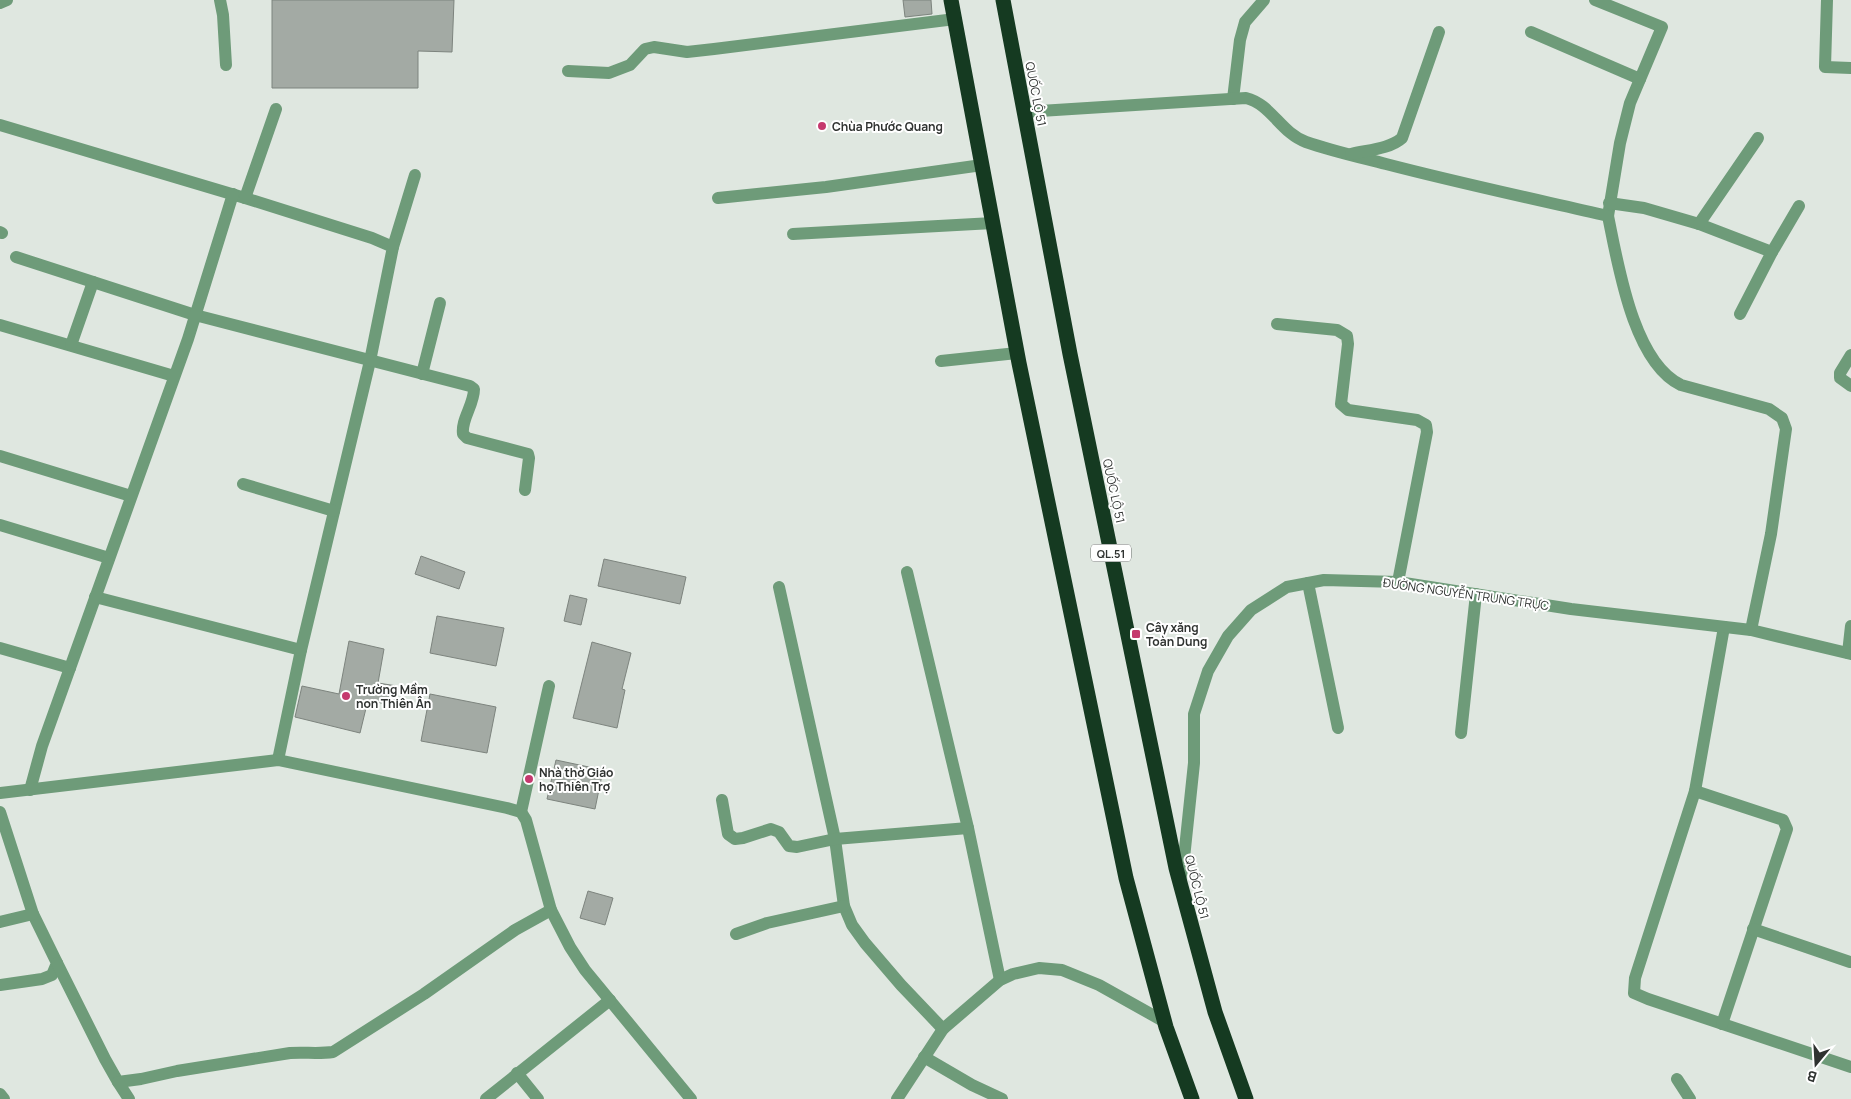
<svg xmlns="http://www.w3.org/2000/svg" width="1851" height="1099" font-family="Manrope,sans-serif">
<style>
.building{fill:#a3aaa4;stroke:#7d847e}
.lines{fill:none;stroke-linecap:round;stroke-linejoin:round}
.minor{stroke:#6e9b79;stroke-width:12}
.highway{stroke:#153a21;stroke-width:15}
.poi-dot{fill:#c5396e;stroke:#fff;stroke-width:2}
.labels{text-anchor:middle;dominant-baseline:central;stroke-width:4;stroke-linejoin:round;paint-order:stroke}
.shield{fill:#fff;stroke:#6d706e;stroke-width:1}
.shield-label{font-size:11px;font-weight:bold;fill:#2f3230}
.street-label{font-size:12px;fill:#2f3230;stroke:#fff}
.poi-label{font-size:12px;font-weight:bold;fill:#2f3230;stroke:#fff;text-anchor:start}
</style>
<rect width="100%" height="100%" fill="#dfe7e0"/>
<g class="building">
<polygon points="272,0 454,0 452,52 418,51 418,88 272,88"/>
<polygon points="903,0 931,0 932,14 905,17"/>
<polygon points="421,556 465,572 459,589 415,574"/>
<polygon points="604,559 686,577 680,604 598,586"/>
<polygon points="570,595 587,599 581,625 564,621"/>
<polygon points="437,616 504,628 496,666 430,653"/>
<polygon points="349,641 384,649 378,683 397,686 394,706 368,700 360,733 295,717 302,686 339,694"/>
<polygon points="592,642 631,653 622,689 625,690 617,728 573,718"/>
<polygon points="430,694 496,707 487,753 421,741"/>
<polygon points="556,760 603,770 595,809 547,799"/>
<polygon points="588,891 613,898 605,925 580,918"/>
</g>
<g class="lines">
<g class="minor">
<polyline points="220,0 223,15 226,65"/>
<polyline points="1595,0 1662,27 1630,103 1620,143 1608,216"/>
<polyline points="1827,0 1825,67 1851,68"/>
<polyline points="0,3 7,0"/>
<polyline points="1531,32 1640,79"/>
<polyline points="568,71 609,73 630,65 645,49 654,47 687,52 714,49 955,19"/>
<polyline points="1233,99 1240,40 1245,22 1264,0"/>
<path d="M1024,112L1246,98C1271,104 1281,133 1306,142C1332,151 1359,157 1386,164C1459,183 1534,199 1608,216C1618,264 1633,362 1681,385L1769,409L1782,418L1786,429L1771,534L1751,630"/>
<polyline points="0,125 245,198 372,238 393,247 370,361 301,650 278,760"/>
<path d="M1351,154C1367,150 1390,149 1402,138L1439,32"/>
<polyline points="245,198 276,109"/>
<polyline points="718,198 826,187 982,165"/>
<polyline points="1609,203 1644,208 1699,224 1772,252 1799,206"/>
<polyline points="1699,224 1758,138"/>
<polyline points="0,232 2,233"/>
<polyline points="793,234 993,223"/>
<polyline points="393,247 415,175"/>
<path d="M16,257L195,315L470,386L474,389C474,405 461,419 463,434L467,438L528,454L529,458L525,490"/>
<polyline points="1740,314 1772,252"/>
<polyline points="1277,324 1337,330 1347,336 1348,344 1341,404 1348,410 1417,420 1426,425 1427,432 1398,582"/>
<polyline points="0,325 174,376"/>
<polyline points="71,345 93,282"/>
<polyline points="1851,355 1840,373 1840,378 1851,386"/>
<polyline points="941,361 1017,353"/>
<polyline points="422,374 440,303"/>
<polyline points="0,456 131,496"/>
<polyline points="243,484 334,511"/>
<polyline points="0,525 109,558"/>
<polyline points="907,572 968,828 1000,980"/>
<polyline points="1308,583 1338,728"/>
<polyline points="779,587 835,839 844,906 852,925 865,943 901,985 943,1029"/>
<polyline points="95,597 301,650"/>
<polyline points="1724,627 1695,791 1635,978 1634,993 1648,999 1851,1067"/>
<polyline points="0,648 70,668"/>
<polyline points="1848,653 1851,626"/>
<polyline points="1461,733 1476,594"/>
<polyline points="30,790 42,746 188,339 233,194"/>
<polyline points="1695,791 1783,820 1787,829 1722,1024"/>
<polyline points="0,793 278,760 507,808 521,812 526,820 551,910 570,947 585,970 691,1099"/>
<polyline points="722,800 728,834 735,839 743,838 771,829 779,832 789,846 797,847 835,839 968,828"/>
<polyline points="0,812 33,914 57,963 52,975 42,979 0,985"/>
<polyline points="521,812 549,686"/>
<polyline points="1180,881 1184,858 1194,763 1194,714 1208,671 1228,636 1251,610 1287,587 1324,580 1398,582 1571,609 1751,630 1851,654"/>
<polyline points="0,922 33,914"/>
<polyline points="1753,929 1850,962"/>
<polyline points="736,934 767,923 844,906"/>
<path d="M57,963L105,1059L118,1082L141,1079L177,1071L290,1053C304,1052 319,1054 333,1052L424,994L515,930L551,910"/>
<polyline points="924,1057 972,1085 1002,1099"/>
<polyline points="517,1073 538,1099"/>
<polyline points="1677,1079 1690,1099"/>
<polyline points="118,1082 129,1099"/>
<polyline points="0,1094 4,1099"/>
<polyline points="486,1099 610,1000"/>
<polyline points="897,1099 943,1029 1000,980 1013,974 1039,968 1062,970 1099,985 1165,1022"/>
</g>
<g class="highway">
<polyline points="951,0 1019,363 1126,878 1166,1027 1192,1099"/>
<polyline points="1003,0 1070,354 1176,868 1215,1012 1246,1099"/>
</g>
</g>
<g class="poi-dot">
<circle cx="822" cy="126" r="5"/>
<rect x="1131" y="629" width="10" height="10" rx="2.5"/>
<circle cx="346" cy="696" r="5"/>
<circle cx="529" cy="779" r="5"/>
</g>
<g class="labels">
<rect class="shield" x="1091" y="544.5" width="40" height="17" rx="4"/>
<g class="shield-label">
<text x="1111" y="553">QL.51</text>
</g>
<g class="street-label">
<text transform="translate(1036 94) rotate(79)">QUỐC LỘ 51</text>
<text transform="translate(1114 491) rotate(78)">QUỐC LỘ 51</text>
<text transform="translate(1466 594) rotate(8)">ĐƯỜNG NGUYỄN TRUNG TRỰC</text>
<text transform="translate(1197 887) rotate(76)">QUỐC LỘ 51</text>
</g>
<g class="poi-label">
<text x="832" y="126">Chùa Phước Quang</text>
<text x="1146" y="627">Cây xăng<tspan x="1146" dy="14">Toàn Dung</tspan></text>
<text x="356" y="689">Trường Mầm<tspan x="356" dy="14">non Thiên Ân</tspan></text>
<text x="539" y="772">Nhà thờ Giáo<tspan x="539" dy="14">họ Thiên Trợ</tspan></text>
</g>
</g>
<g transform="translate(1816 1064) rotate(198)" stroke="#ffffff" stroke-width="4" paint-order="stroke">
<path d="M0-4L9 19L0 12L-9 19Z" fill="#2f3230"/>
<text y="-8" font-size="14" font-weight="bold" text-anchor="middle" fill="#2f3230">B</text>
</g>
</svg>
